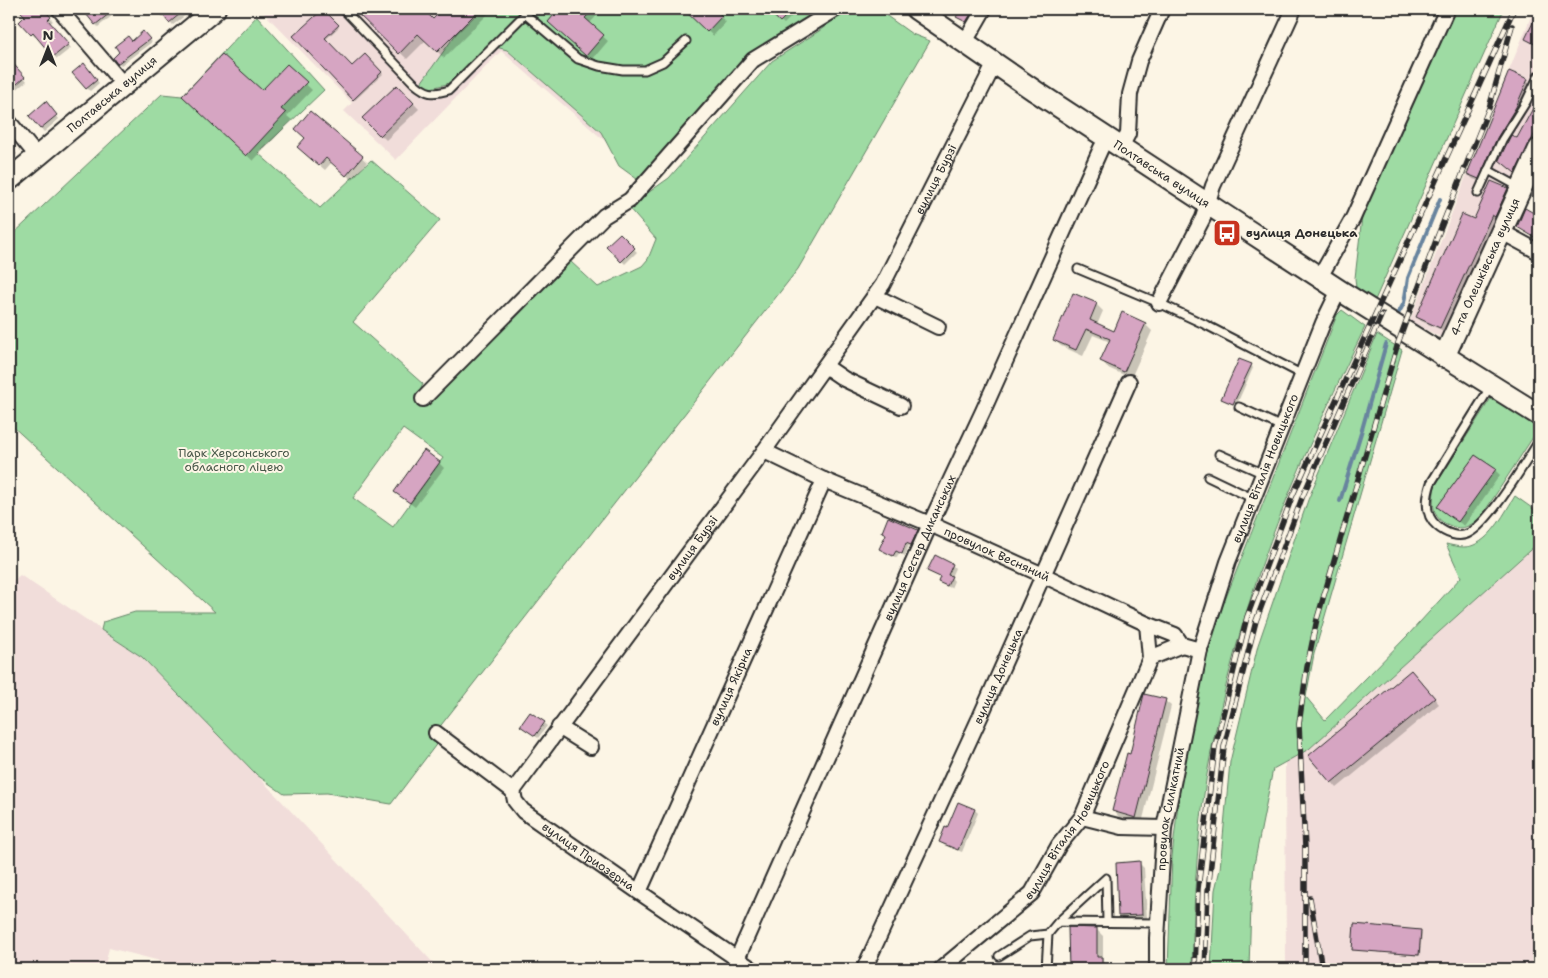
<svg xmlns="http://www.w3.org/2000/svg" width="1548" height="978" font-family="'Shantell Sans',sans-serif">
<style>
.built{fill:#f1ddda}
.green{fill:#9edba3;stroke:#648367;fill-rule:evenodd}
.shadow{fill:#0003}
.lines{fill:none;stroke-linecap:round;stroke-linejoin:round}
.stream{stroke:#67849e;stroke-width:4}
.building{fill:#d6a5c2;stroke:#2b2b2b}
.lane-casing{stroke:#2b2b2b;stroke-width:11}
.street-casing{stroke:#2b2b2b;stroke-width:18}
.secondary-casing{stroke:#2b2b2b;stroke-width:24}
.lane{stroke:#fcf5e5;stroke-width:7}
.street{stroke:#fcf5e5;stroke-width:14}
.secondary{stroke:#fcf5e5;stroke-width:20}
.rail-casing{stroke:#2b2b2b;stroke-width:5.5}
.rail{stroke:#fcf5e5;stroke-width:4;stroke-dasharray:11;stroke-linecap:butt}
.labels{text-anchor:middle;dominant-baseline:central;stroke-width:4;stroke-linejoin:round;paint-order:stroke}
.street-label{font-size:12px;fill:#2b2b2b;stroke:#fcf5e5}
.poi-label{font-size:12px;font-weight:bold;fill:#2b2b2b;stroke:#fcf5e5;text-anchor:start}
.park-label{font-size:12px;fill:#485749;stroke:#fcf5e5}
</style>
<rect width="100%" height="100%" fill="#fcf5e5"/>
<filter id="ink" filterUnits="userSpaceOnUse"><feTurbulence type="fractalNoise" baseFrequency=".02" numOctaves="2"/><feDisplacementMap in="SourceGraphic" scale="10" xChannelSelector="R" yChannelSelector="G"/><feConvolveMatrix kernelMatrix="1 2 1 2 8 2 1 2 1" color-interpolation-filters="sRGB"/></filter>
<g filter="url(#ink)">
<g class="built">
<polygon points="266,9 820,9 747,55 643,174 501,51 396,160 344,111 352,103 263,12"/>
<polygon points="1534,9 1539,9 1539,125 1492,228 1447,334 1440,337 1410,321 1467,174"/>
<polygon points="1539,542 1539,969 1286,969 1285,762 1309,749"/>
<polygon points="20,575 142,657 257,775 439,969 187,969 184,967 109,948 104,969 9,969 9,584"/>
</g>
<g class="green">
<polygon points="482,9 829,9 768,46 641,182 619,166 601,132 507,50 496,47 447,84 427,89 421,83 456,34"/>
<path d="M848,9H877L912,34L930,41L798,269L438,729L433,725L427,732L438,742L391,804L327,793L284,794L257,775L142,657L101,630L103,622L135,612H215L9,423V238L162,94L182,96L257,16L324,90L258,153L320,208L371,160L440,220L353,322L423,384L415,402L427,403L570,261L598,287L642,266L648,259L656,239L628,207L669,178L772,61L819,31ZM403,429L443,458L393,527L353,498Z"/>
<polygon points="1454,9 1504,9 1375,300 1356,288 1355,278 1362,217"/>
<path d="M1342,310L1365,327C1324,412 1282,501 1253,591C1236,643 1222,698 1211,752C1197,823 1194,897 1192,969H1168L1172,857L1180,787L1201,680L1216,623L1337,315Z"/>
<path d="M1377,334L1402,350L1314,654L1306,697L1325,720L1409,634L1461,577L1446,544C1455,546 1465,549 1474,545C1493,537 1505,512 1515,496L1539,513V542L1309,749L1273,769L1254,865L1251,903L1249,969H1211L1215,890L1220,869L1230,762L1258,645L1308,500Z"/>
<path d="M1491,398L1539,428L1481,517C1477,520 1473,524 1468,526C1462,529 1455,528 1449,525C1431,519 1432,502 1435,486Z"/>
</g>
<g class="shadow">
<polygon points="20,9 41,9 53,21 50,23 71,48 57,59 37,36 35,37 21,22 27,16"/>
<polygon points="78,9 107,9 113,15 98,27 85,11 83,13"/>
<polygon points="169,9 183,9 187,14 173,25 163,14"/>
<polygon points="364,9 421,9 433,21 445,9 493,9 444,58 426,40 407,59 360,13"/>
<polygon points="561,9 603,9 589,24 608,41 592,60 549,22"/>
<polygon points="684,9 712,9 726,22 713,36"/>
<polygon points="767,9 799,9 784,24"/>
<polygon points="951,9 976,9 968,22 959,18 959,15"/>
<polygon points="323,10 339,27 325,40 352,68 365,55 383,74 355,100 295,36"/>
<polygon points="1539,13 1539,47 1531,43 1526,38"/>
<polygon points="143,33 152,42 121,65 114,58"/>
<polygon points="9,59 27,81 11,94 9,92"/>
<polygon points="287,66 312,90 287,116 292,120 253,161 190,102 262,92"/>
<polygon points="87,68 99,83 90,91 87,88"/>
<polygon points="1527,80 1532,85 1502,143 1484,183 1473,179 1468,174"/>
<polygon points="397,86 419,109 386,140 364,118"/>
<polygon points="1539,99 1539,138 1520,177 1500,160 1517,140"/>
<polygon points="49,106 59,119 44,132 30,116"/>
<polygon points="310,112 367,162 352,180 332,162 325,170 304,152"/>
<polygon points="9,145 17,154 9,162"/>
<polygon points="1507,189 1511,193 1499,220 1496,218 1444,331 1421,321 1417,317 1474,221"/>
<polygon points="620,235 637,252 625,264 608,247"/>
<polygon points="1096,304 1103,311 1097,325 1115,332 1145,324 1152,331 1131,378 1108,368 1102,361 1110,342 1093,335 1083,356 1061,346 1054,340"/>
<polygon points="1251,365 1253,368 1236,406 1225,401 1223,399"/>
<polygon points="439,463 444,468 415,507 395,492"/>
<polygon points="1495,470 1500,475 1464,526 1439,507"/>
<polygon points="917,531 920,535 914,548 909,545 905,556 899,553 897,558 880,549 887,535 883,532"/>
<polygon points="952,565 955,568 951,577 954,581 951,588 943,585 940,582 941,578 929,571"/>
<polygon points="1416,677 1439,704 1337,788 1310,756"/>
<polygon points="1165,701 1171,706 1142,823 1119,817 1114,811"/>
<polygon points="531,713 547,726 538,738 525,728"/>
<polygon points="975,810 978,813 962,852 944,845 941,842"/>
<polygon points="1139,863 1144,868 1147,919 1124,920 1119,915"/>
<polygon points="1069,929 1096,929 1103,936 1103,961 1108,966 1108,969 1070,969"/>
<polygon points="1421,931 1422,932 1420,956 1353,949"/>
<polygon points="996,963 1002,969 988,969"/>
</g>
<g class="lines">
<g class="stream">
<polyline points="1397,316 1404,303 1408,278 1440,199"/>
<polyline points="1340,501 1361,433 1386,344"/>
</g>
</g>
<g class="building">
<polygon points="18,9 43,9 51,17 48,20 69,44 53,57 33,33 31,35 19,22 25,16"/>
<polygon points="82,9 115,9 95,25"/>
<polygon points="167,9 186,9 169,23 161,13"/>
<polygon points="323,9 339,25 325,38 352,66 365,54 382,72 353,100 293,36"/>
<polygon points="353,9 423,9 433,19 443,9 480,9 437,52 418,34 399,54"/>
<polygon points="559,9 594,9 585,18 604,35 586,56 548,22"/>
<polygon points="683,9 714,9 722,16 707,32"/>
<polygon points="766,9 793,9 780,22"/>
<polygon points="961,9 974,9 966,22 956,17"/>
<polygon points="1539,10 1539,46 1525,39"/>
<polygon points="143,31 150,39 117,64 113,58 119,52 115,46 128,36 132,41"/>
<polygon points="222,54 262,90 287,64 307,82 281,109 286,113 246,156 182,96"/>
<polygon points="9,59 25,77 9,91"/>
<polygon points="84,63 97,80 86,89 72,73"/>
<polygon points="1509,71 1528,79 1516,107 1497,138 1479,179 1467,174"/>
<polygon points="397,85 414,103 380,136 362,118"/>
<polygon points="1539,97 1539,125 1515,173 1499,160 1511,135 1517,138"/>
<polygon points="46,101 57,115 40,129 29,116"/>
<polygon points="310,111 363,156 346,176 326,158 319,166 297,147 305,138 295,129"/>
<polygon points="1491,181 1508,188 1495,217 1492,215 1440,328 1416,317 1462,214 1474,219"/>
<polygon points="1525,208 1539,216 1539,240 1517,227"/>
<polygon points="620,233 635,248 621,262 606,246"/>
<polygon points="1073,293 1097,303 1090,320 1114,331 1122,312 1146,323 1124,372 1100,361 1110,339 1086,329 1076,350 1053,340"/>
<polygon points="1239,359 1252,364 1233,404 1221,399"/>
<polygon points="424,450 440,462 410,503 394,492"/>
<polygon points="1475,455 1496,469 1458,522 1437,507"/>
<polygon points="888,517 918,530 911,545 906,543 902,554 896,551 893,556 879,549 886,534 882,532"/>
<polygon points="935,555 953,564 948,575 952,576 947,586 938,582 940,577 927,571"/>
<polygon points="1411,670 1435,698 1331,783 1308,756"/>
<polygon points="1144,694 1166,699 1136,818 1112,811 1127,753 1130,754"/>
<polygon points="530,712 545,722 535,736 520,726"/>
<polygon points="958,802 975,809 958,850 939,842 945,827 947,828"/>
<polygon points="1140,861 1142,915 1118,916 1116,863"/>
<polygon points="1354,924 1421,930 1419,955 1352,950"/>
<polygon points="1068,927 1097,928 1097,957 1102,957 1102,969 1069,969"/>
</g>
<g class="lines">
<defs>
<g id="lane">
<path d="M343,9L414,83C427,94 432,95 449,90L530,9"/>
<polyline points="525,14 578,59 599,66 623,70 645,70 663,62 686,41"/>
<polyline points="1488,170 1519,187"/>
<polyline points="1478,193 1502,140 1526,102 1539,75"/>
<polyline points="1078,269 1159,303 1206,325 1303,375"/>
<path d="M1491,386L1431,483C1426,498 1424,515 1437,526C1445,533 1459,539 1469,533C1490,522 1525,463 1539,441"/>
<polyline points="1239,407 1282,427"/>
<polyline points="1219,454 1264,474"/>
<polyline points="1208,477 1254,499"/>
<polyline points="1058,922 1106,878 1107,922"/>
<polyline points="999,956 1030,936 1048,934"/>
<polyline points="1046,969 1048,934 1058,922 1158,923"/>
</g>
<g id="street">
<polyline points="59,9 123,84"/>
<polyline points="965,42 984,9"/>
<polyline points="9,122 37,156"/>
<polyline points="1121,147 1128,134 1130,94 1139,61 1162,9"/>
<polyline points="1502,232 1539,252"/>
<polyline points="1320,277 1353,218 1447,9"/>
<polyline points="875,296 938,327"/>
<polyline points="1159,303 1203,218 1213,186 1294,9"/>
<polyline points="825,366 844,379 901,406"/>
<polyline points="423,399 604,216 630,200 753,60 836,9"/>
<path id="s1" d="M764,451L824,480L930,524L1043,575L1147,624L1175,635L1182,645L1200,650"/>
<polyline points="1147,624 1150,658"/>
<polyline points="559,727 591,747"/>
<path id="s2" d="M436,733L513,791L515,801L523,811L639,892L752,969"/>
<path id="s3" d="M513,791L764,451L883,284L995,63"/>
<polyline points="1082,817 1122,827 1164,828"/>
<path id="s4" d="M639,892L824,480"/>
<path id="s5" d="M737,959L930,524L983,411L1101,148L1107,138"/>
<path id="s6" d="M864,969L981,715L1129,382"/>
<path id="s7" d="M941,969L1032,893L1059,845L1082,817L1150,658L1182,645"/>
<path id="s8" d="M1157,969V938L1164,828L1200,650L1228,562L1323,323L1339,290"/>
</g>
<g id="secondary">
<path id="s9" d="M916,9L1035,91L1339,290L1539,415"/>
<path id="s10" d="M9,180L215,9"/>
<path id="s11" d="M1444,357L1539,149"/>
</g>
</defs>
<use href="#lane" class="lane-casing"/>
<use href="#street" class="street-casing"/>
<use href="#secondary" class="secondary-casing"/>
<use href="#lane" class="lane"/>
<use href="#street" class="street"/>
<use href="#secondary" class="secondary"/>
<defs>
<g id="rail">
<polyline points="1310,898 1322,969"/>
<polyline points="1195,969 1198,889 1215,747 1247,617 1292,497 1514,9"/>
<polyline points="1205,969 1208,891 1224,747 1256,621 1302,498 1382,314"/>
<polyline points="1305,969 1305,848 1299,724 1307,667 1317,619 1398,343 1438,235 1489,108 1512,26"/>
</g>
</defs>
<use href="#rail" class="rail-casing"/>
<use href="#rail" class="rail"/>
</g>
</g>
<defs>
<symbol id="bus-square" viewBox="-11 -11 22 22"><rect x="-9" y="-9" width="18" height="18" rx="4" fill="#c8321e" stroke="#fcf5e5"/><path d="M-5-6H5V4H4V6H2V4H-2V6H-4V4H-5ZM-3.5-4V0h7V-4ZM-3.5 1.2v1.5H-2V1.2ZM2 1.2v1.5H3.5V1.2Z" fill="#fff"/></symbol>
</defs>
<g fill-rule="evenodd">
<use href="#bus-square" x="1211" y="217" width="32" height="32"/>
</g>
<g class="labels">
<g class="street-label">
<text stroke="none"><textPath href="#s10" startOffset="134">Полтавська вулиця</textPath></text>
<text stroke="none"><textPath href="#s9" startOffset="296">Полтавська вулиця</textPath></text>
<text stroke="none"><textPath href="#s3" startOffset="745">вулиця Бурзі</textPath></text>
<text stroke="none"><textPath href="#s11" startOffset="99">4-та Олешківська вулиця</textPath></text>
<text stroke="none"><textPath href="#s8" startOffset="516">вулиця Віталія Новицького</textPath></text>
<text stroke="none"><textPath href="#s3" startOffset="302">вулиця Бурзі</textPath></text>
<text stroke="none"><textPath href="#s5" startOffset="450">вулиця Сестер Диканських</textPath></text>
<text stroke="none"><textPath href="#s1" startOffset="255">провулок Весняний</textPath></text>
<text stroke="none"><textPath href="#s6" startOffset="322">вулиця Донецька</textPath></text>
<text stroke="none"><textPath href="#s4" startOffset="225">вулиця Якірна</textPath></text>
<text stroke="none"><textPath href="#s8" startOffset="161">провулок Силікатний</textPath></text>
<text stroke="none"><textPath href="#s7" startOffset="191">вулиця Віталія Новицького</textPath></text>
<text stroke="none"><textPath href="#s2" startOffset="199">вулиця Приозерна</textPath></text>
</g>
<g class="poi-label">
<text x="1246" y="233">вулиця Донецька</text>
</g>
<g class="park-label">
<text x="234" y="453">Парк Херсонського<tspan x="234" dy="14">обласного ліцею</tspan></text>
</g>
</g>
<rect width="1548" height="978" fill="none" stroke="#fcf5e5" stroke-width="30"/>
<rect x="15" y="15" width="1518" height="948" fill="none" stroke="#2b2b2b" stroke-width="2" filter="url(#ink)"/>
<g transform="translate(48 48)" stroke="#fcf5e5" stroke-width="4" paint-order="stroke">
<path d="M0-4L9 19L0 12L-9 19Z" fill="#2b2b2b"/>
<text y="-8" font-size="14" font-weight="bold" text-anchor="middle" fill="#2b2b2b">N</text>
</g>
</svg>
